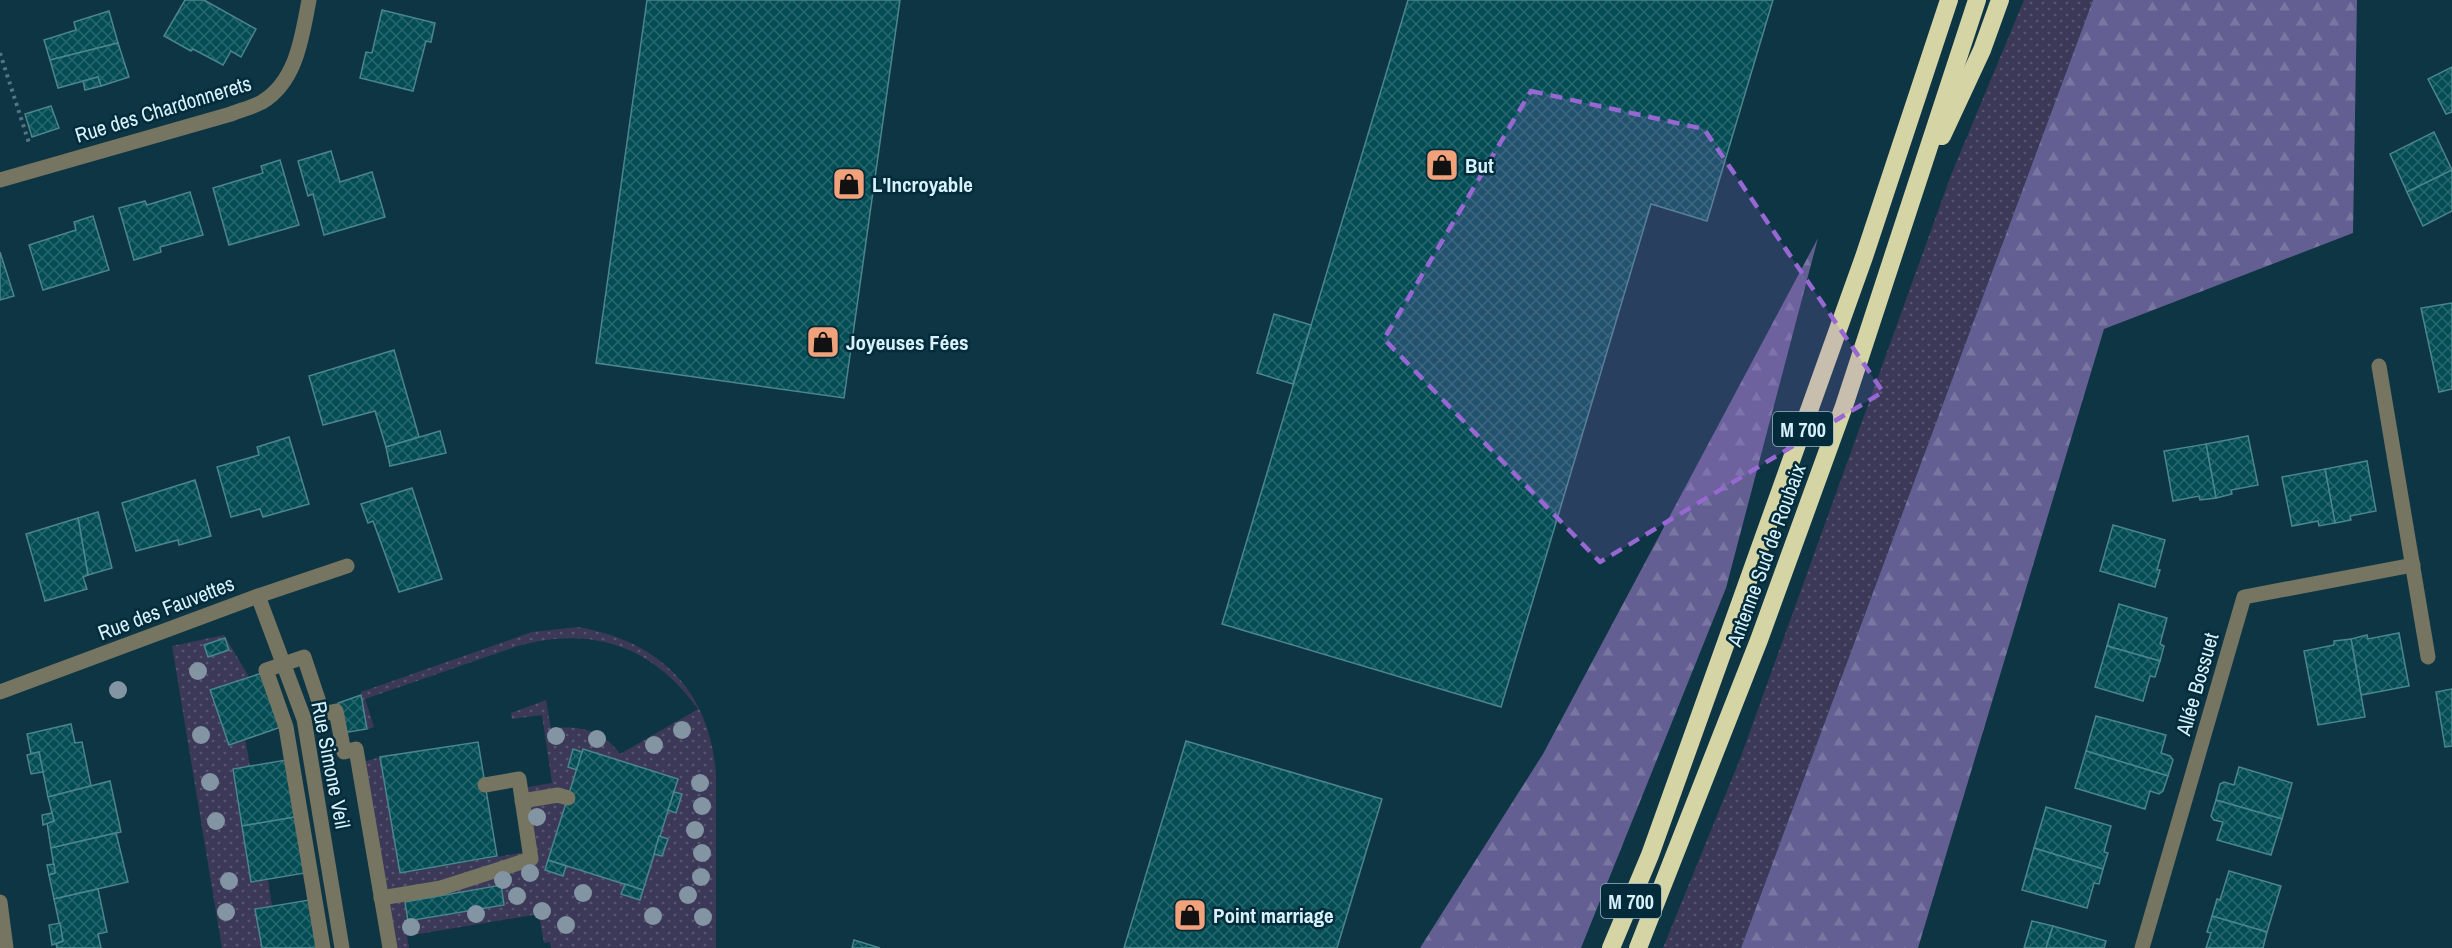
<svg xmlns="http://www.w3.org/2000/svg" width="2452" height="948" font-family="'Archivo Narrow',sans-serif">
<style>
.grass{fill:url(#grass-dots)}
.forest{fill:url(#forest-firs)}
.building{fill:url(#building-cross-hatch);stroke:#4b858d;stroke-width:1.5}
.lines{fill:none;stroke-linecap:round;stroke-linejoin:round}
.path{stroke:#527582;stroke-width:4;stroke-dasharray:3 4.5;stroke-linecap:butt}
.minor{stroke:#757562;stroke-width:15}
.highway{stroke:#d5d4a5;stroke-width:18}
.tree{fill:#8394a3}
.marked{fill:#9767d2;fill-opacity:0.2;stroke:#9767d2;stroke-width:4.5;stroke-dasharray:12 8;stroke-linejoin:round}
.labels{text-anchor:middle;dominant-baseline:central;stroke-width:5;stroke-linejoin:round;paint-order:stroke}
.shield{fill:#032b39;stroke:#98b6c2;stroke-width:1.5}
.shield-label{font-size:20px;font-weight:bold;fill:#d8f2fd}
.street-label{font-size:21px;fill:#d8f2fd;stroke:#032b39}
.poi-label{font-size:21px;font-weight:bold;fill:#d8f2fd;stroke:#032b39;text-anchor:start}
</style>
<defs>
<pattern id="grass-dots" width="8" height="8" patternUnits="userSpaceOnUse" patternTransform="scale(1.5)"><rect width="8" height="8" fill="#3b3957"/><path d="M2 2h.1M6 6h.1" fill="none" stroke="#575670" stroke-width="1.8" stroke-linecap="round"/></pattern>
<pattern id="forest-firs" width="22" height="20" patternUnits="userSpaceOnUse" patternTransform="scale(1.5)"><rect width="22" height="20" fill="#635f92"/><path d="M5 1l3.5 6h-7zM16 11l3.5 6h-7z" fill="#7976a2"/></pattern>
<pattern id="building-cross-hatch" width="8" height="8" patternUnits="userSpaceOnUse" patternTransform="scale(1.5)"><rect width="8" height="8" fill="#054d55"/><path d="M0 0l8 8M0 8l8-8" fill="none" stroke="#29676e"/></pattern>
</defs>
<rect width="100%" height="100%" fill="#0e3543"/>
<g class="grass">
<polygon points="2024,0 2093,0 1741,948 1663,948 1740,759 1951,175"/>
<path d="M578,627C659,641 710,690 716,774V948H551L550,942L544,943L539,914L407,936L409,948H394L363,762L380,757L400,873L526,852L516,789L552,783L542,715L512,719L511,713L546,700L551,729C578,724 604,731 620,754L698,709C653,646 592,625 518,646L365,699L374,727L367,729L361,692L532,632Z"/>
<polygon points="224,635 249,677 211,690 245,739 250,766 233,769 251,882 268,880 272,906 256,909 262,948 222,948 172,646"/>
</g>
<g class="forest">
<polygon points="2093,0 2357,0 2353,233 2104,329 1918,948 1741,948"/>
<polygon points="1818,238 1726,588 1581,948 1420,948 1543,754"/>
</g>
<g class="building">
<polygon points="185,0 204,0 256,29 241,57 231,51 223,65 193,49 191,51 164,36"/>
<polygon points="647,0 900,0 844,398 596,363"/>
<polygon points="1408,0 1773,0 1707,221 1651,204 1501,707 1222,624"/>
<polygon points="382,10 435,23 431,42 426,41 413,91 360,78 366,52 372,53"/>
<polygon points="109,11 118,43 50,60 44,40 76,30 74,22"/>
<polygon points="118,43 129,77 101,86 98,77 58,88 50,60"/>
<polygon points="2452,67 2452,112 2446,114 2428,79"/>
<polygon points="98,77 101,86 85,90 83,81"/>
<polygon points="51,106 59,128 32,137 25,114"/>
<polygon points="2434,132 2452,170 2407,192 2390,154"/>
<polygon points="331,151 340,182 372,172 385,217 324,235 313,194 308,196 298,161"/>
<polygon points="280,160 299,225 229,245 213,188 263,173 261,166"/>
<polygon points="2452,170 2452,211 2423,226 2407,192"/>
<polygon points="190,192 203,235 160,247 161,252 134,260 119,208 145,201 147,205"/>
<polygon points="93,216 109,270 43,290 29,245 76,230 74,222"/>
<polygon points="0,252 14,296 0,300"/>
<polygon points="2452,303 2452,389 2439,392 2421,308"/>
<polygon points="1274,314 1311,325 1293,384 1257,373"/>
<polygon points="394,350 419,437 386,447 375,411 323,425 309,376"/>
<polygon points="440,431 446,453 390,466 386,447"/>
<polygon points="2248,436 2258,485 2231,490 2232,494 2216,498 2206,444"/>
<polygon points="289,437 309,504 263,517 260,509 231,517 217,467 259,455 257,447"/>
<polygon points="2206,444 2216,498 2200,500 2199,496 2173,501 2164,451"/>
<polygon points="2367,461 2376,511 2350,516 2351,520 2335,523 2325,469"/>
<polygon points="2325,469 2335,523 2319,526 2318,521 2292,526 2282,477"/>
<polygon points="195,480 211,536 179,545 178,540 136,551 122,503"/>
<polygon points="412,488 442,579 399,592 373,521 368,523 361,504"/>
<polygon points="98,512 112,568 88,575 78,518"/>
<polygon points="78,518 88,575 83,577 87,589 45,601 26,534"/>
<polygon points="2113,525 2165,540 2157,570 2160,570 2155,587 2100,571"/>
<polygon points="2119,604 2167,618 2160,644 2164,646 2160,661 2107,646"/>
<polygon points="2399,633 2409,686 2361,695 2351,639 2367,635 2368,639"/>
<polygon points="225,638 229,650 208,657 204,645"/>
<polygon points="2351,639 2365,717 2318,725 2304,651 2334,645 2334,641"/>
<polygon points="2107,646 2160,661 2155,677 2150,676 2143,701 2095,687"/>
<polygon points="262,673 281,727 229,745 210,690"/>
<polygon points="2452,689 2452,746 2445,747 2436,692"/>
<polygon points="361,695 367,729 343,733 338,703"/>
<polygon points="2096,716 2166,735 2161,753 2170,756 2173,760 2168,776 2086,751"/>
<polygon points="71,724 75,743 82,742 91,786 48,797 39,752 31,754 27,734"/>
<polygon points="1186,741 1382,799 1337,948 1124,948"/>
<polygon points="478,742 497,856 400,873 380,757"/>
<polygon points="573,749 582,752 577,770 568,767"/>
<polygon points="583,749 678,779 643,890 548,860"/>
<polygon points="2086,751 2168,776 2163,791 2159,794 2150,791 2145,809 2075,788"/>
<polygon points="39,752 43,772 31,774 27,755"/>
<polygon points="286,760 295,817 242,826 233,769"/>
<polygon points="2239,767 2292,783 2282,819 2216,800 2220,784 2224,782 2234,785"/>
<polygon points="110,781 121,832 51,848 47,823 54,821 48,797"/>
<polygon points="674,792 682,794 676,813 668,810"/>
<polygon points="2216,800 2282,819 2271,855 2217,840 2223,822 2214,820 2211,816"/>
<polygon points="2046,807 2111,826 2104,852 2108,853 2103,869 2034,848"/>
<polygon points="52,813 54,821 43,825 42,815"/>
<polygon points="295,817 305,873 251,882 242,826"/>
<polygon points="116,833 128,882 54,899 49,875 55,873 51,848"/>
<polygon points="659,836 668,839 662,856 654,854"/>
<polygon points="2034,848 2103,869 2099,884 2094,883 2087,908 2022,890"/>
<polygon points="548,860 566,866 563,876 545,870"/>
<polygon points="54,864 55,873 49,875 47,865"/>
<polygon points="2229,871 2281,886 2267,932 2212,916 2217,899 2220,900"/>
<polygon points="625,884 643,890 640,900 621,894"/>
<polygon points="501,885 504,905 408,921 405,902"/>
<polygon points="98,889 107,932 98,934 101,948 57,948 56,944 63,941 54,899"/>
<polygon points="309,900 318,948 262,948 255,909"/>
<polygon points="2212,916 2267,932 2263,948 2206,948 2211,933 2207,932"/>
<polygon points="2032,921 2053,926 2046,948 2024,948"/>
<polygon points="60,923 63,941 52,945 49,925"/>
<polygon points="2053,926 2106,941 2104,948 2046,948"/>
<polygon points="854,940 880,948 852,948"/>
</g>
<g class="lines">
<polyline class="path" points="0,53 29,143"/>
<g class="minor">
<path d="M0,180L231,114C241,110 253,107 262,102C297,81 302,36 309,0"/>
<polyline points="2379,366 2428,657"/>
<polyline points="258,596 304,719 342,948"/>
<polyline points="0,692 258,596 347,566"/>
<polyline points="522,801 558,795 568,798"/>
<polyline points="381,898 441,888 531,859 519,779 485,785"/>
<polyline points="0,902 6,948"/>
<polyline points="323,948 286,727 266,670 304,657 323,714 336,711 344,752 356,749 390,948"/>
<polyline points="2142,948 2244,597 2413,565"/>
</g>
<g class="highway">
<polyline points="1942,136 1982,50 2000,0"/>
<polyline points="1611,948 1650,855 1864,257 1949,0"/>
<polyline points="1638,948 1759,640 1844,406 1977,0"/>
</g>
</g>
<g class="tree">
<circle cx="198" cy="671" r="9"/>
<circle cx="118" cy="690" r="9"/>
<circle cx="682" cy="730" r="9"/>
<circle cx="201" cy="735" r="9"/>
<circle cx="556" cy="736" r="9"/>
<circle cx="597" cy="739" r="9"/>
<circle cx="654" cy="745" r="9"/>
<circle cx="210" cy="782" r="9"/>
<circle cx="700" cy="783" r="9"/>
<circle cx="702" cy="806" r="9"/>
<circle cx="537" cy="817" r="9"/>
<circle cx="216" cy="821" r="9"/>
<circle cx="695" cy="830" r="9"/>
<circle cx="702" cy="853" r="9"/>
<circle cx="530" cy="873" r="9"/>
<circle cx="701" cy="877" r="9"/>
<circle cx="503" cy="880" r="9"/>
<circle cx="229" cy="881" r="9"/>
<circle cx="583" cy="893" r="9"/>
<circle cx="688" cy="895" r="9"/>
<circle cx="517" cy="896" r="9"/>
<circle cx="542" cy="911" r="9"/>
<circle cx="226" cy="912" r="9"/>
<circle cx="476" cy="914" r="9"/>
<circle cx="653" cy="916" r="9"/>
<circle cx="703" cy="917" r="9"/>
<circle cx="566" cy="925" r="9"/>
<circle cx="411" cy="927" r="9"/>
</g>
<path class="marked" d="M1531,91L1704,129L1883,392L1600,562L1384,339Z"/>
<defs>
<symbol id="shop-square" viewBox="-11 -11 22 22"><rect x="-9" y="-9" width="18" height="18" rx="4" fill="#f1a27b" stroke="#032b39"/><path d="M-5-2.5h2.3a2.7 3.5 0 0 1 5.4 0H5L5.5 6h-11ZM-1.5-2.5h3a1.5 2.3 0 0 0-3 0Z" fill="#111"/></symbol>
</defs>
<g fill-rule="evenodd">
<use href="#shop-square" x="1423" y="146" width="38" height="38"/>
<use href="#shop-square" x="830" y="165" width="38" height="38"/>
<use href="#shop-square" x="804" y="323" width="38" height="38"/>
<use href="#shop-square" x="1171" y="896" width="38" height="38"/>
</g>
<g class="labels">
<g class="shield">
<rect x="1773" y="412" width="60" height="34" rx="4.5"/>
<rect x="1601" y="884" width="60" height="34" rx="4.5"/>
</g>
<g class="shield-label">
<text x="1803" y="429">M 700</text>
<text x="1631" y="901">M 700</text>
</g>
<g class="street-label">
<text transform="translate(163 109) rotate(-17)">Rue des Chardonnerets</text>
<text transform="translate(1766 555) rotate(-70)">Antenne Sud de Roubaix</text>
<text transform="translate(166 608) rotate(-21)">Rue des Fauvettes</text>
<text transform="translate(2197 684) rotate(-74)">Allée Bossuet</text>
<text transform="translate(331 765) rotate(79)">Rue Simone Veil</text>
</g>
<g class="poi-label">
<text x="1465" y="165">But</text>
<text x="872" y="184">L'Incroyable</text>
<text x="846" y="342">Joyeuses Fées</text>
<text x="1213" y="915">Point marriage</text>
</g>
</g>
</svg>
